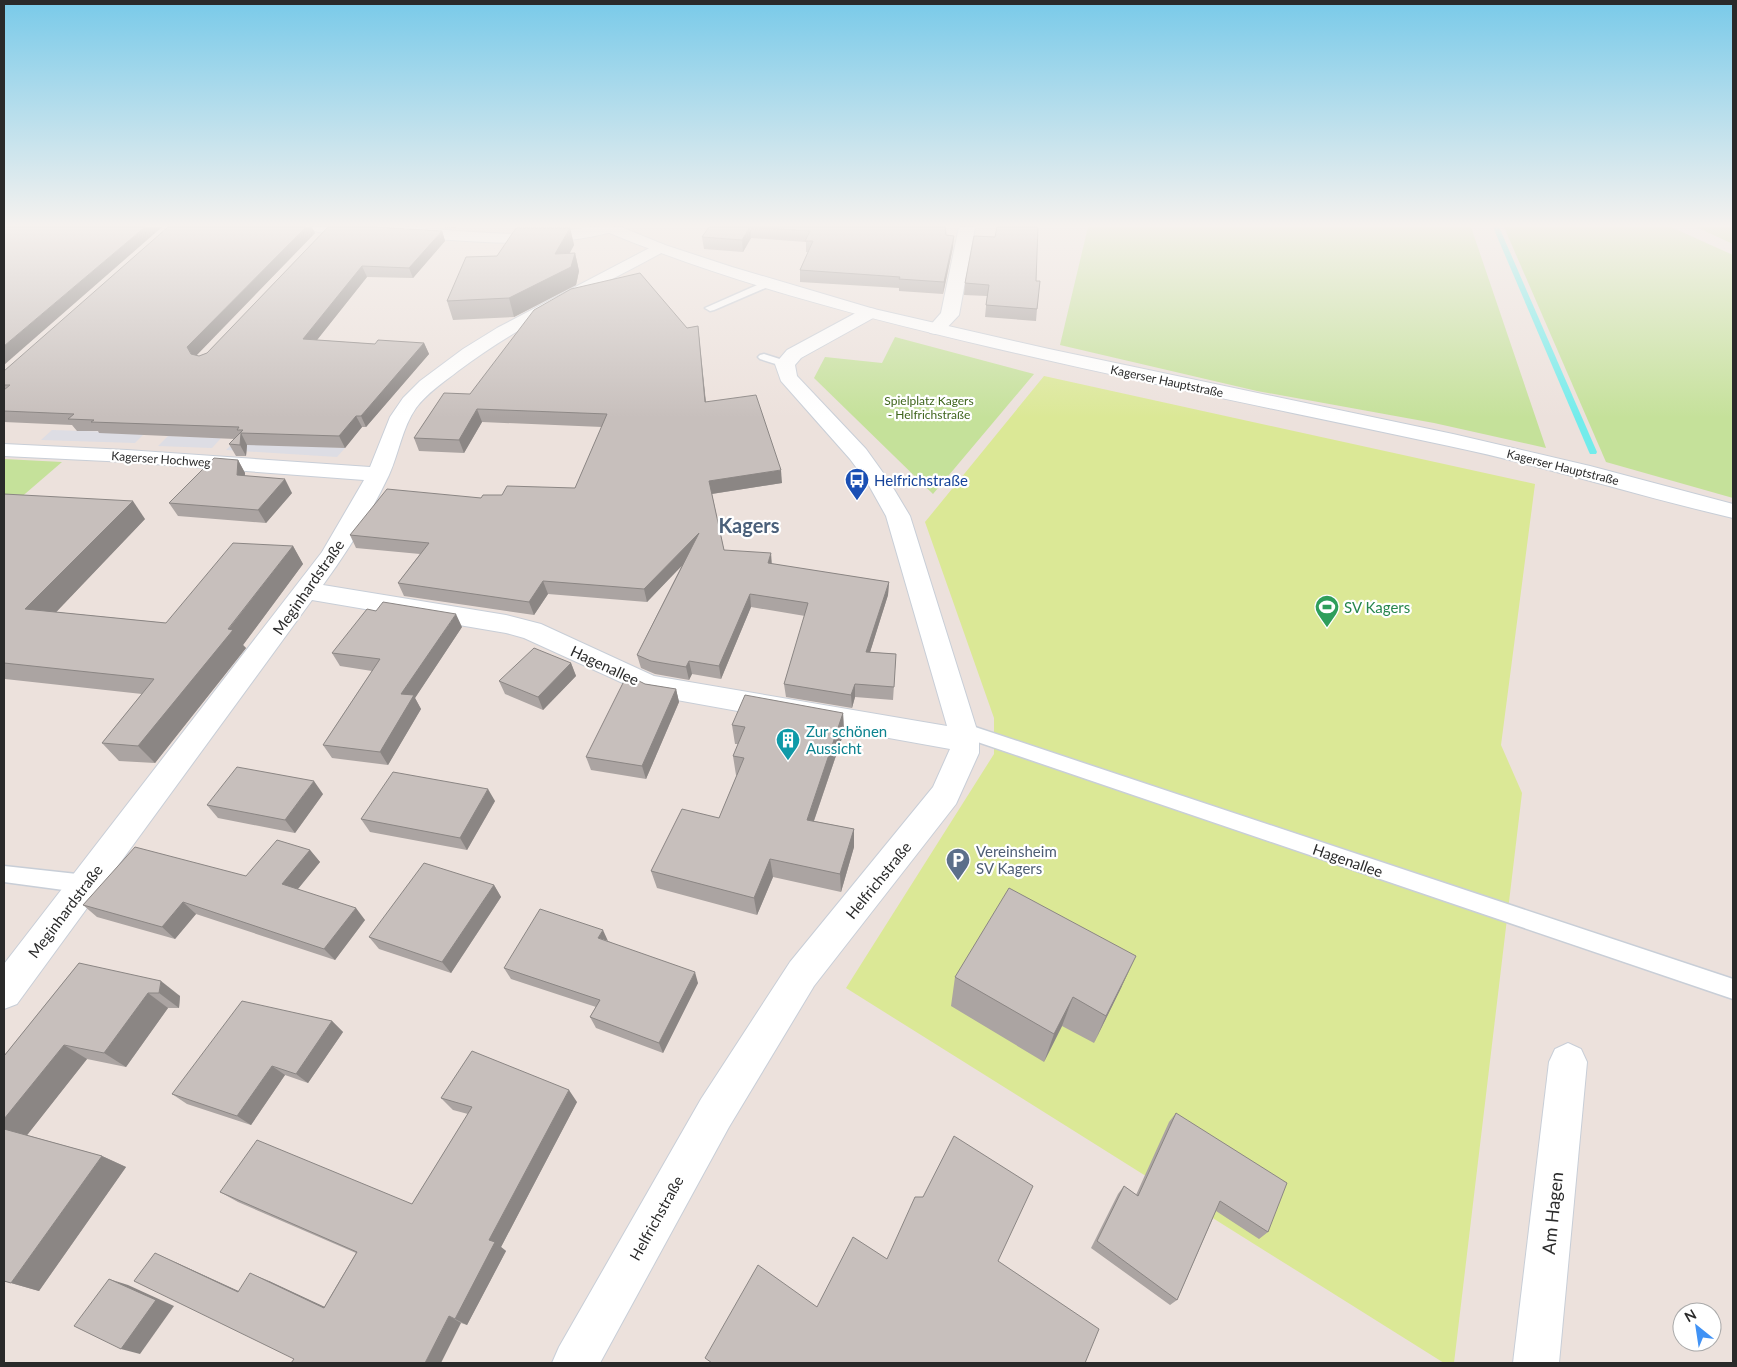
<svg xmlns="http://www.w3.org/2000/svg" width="1737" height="1367" font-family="Lato,sans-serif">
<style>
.industrial{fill:#dddde4}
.green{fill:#c5e19a}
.pitch{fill:#dbe896}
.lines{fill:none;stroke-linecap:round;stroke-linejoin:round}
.stream{fill:#72eceb;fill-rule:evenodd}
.lane-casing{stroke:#c8ced7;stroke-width:3}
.street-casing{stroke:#c8ced7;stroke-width:2}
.secondary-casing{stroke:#c8ced7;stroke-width:2}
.lane{fill:#fff;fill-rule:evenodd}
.street{fill:#fff;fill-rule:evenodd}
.secondary{fill:#fff;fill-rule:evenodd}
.wall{fill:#aba4a2}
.shaded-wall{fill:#8b8684}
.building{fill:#c7bfbc;stroke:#8b8684}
.labels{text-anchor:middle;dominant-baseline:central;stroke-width:4.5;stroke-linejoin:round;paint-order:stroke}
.far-street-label{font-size:12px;fill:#2a2a2a;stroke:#fff}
.far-park-label{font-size:12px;fill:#3f651c;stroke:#fff}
.transit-label{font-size:15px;fill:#164399;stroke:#fff;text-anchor:start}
.street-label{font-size:15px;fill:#2a2a2a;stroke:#fff}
.leisure-label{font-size:15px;fill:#27864d;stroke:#fff;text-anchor:start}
.culture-label{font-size:15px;fill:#0d838f;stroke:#fff;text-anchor:start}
.service-label{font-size:15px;fill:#4e5e75;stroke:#fff;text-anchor:start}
.near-street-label{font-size:18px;fill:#2a2a2a;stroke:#fff}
.district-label{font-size:20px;font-weight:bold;fill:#4b607a;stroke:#fff}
</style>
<rect width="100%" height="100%" fill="#ece1dc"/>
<g class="industrial">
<polygon points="52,430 145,433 135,443 41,440"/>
<polygon points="168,436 221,438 212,448 158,446"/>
<polygon points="235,441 345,448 337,457 226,450"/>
</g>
<g class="green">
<polygon points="1088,227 1471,227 1546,448 1434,423 1257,391 1060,345"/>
<polygon points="1504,227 1671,227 1733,255 1733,498 1606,462"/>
<polygon points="1696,227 1733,227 1733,244"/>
<polygon points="895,337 1034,374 933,494 814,378 825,357 882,363"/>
<polygon points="4,459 62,462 4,512"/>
</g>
<polygon class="pitch" points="1044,376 1535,484 1501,745 1522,793 1454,1363 1444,1363 846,988 994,754 994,718 925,522"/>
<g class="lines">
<polygon class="stream" points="1493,227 1499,227 1597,452 1596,454 1590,454 1589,452"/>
<defs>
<g id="lane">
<polygon points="766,281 770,282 770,286 714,310 710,311 705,308"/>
<polygon points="764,354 789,362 791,364 785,367 760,359 758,357 760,355"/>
<polygon points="963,723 1733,979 1733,999 957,735 955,730 957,725"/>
<polygon points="4,866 86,875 93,878 96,884 93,890 86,893 4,882"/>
</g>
<g id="street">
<polygon points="310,227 370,227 372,230 370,233 364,235 318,232 312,230"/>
<path d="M407,227C450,230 494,235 538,234C558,233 603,223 618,228L616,231C561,246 507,244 451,240C435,239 417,239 401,235L399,232L401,229Z"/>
<polygon points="959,227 975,227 959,315 942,333 936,334 930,333 927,329 941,313"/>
<path d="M659,243L665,245L667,248L665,251C595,289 522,323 458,371C444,382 427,393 416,408C402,428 399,453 389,475C371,513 348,551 323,585L506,615L541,624L654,676L947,726L886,516L867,482L850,459L781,381L775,364L787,350L863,309L869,308L875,309L878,313L875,317L801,358L795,365L797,376L866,449L889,481L910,516L977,730L979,740V753L956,804L814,986L729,1127L600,1363H552L559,1347L701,1099L790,962L933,787L950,749L649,695L524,638L506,633L312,600L17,1004L4,1009V964L322,552L364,480L127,462L4,456V444L127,450L370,467L390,417L403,398L420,381L463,349L497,328Z"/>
<polygon points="1568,1043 1581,1049 1587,1062 1559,1363 1513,1363 1549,1062 1555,1049"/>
</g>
<path id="secondary" d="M600,227H621L665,245L732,267L874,309L1049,349L1453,434L1590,466L1733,504V518C1638,496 1545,466 1449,446C1296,413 1142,383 990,347C858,316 728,282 602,230Z"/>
</defs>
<use href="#lane" class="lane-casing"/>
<use href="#street" class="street-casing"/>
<use href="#secondary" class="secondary-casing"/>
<use href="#lane" class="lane"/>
<use href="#street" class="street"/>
<use href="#secondary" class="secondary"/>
</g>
<g class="wall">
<polygon points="328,227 442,231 445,241 413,278 367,277 317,340 375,344 424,343 429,354 366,427 362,427 345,448 247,445 246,456 236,456 229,444 235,439 99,433 98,431 77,431 72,425 4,422 4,371 315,233 196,355 199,356 207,353"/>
<polygon points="436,227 457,227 456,228"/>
<polygon points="709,227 945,227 946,235 953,247 943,294 899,291 899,288 800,282 800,270 808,252 806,252 806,242 751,238 743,252 704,249 702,237"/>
<polygon points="570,228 574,245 569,253 575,253 579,271 576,285 514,317 453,320 447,301 497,256"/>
<polygon points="995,237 1036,281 1037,309 1036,321 985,317 987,296 964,295 965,283"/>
<polygon points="698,326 706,402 782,483 712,494 724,550 772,564 889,582 888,595 870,652 896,654 893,700 855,697 852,708 786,697 784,684 805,616 751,607 721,679 692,674 689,680 655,674 641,668 637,655 682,565 647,602 548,594 534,615 404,596 398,583 420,554 356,548 350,535 481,498 575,488 602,427 482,422 464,453 419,451 414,438 470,394 687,328"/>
<polygon points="238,460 245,473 245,476 292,493 266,523 178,516 169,503"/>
<polygon points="4,494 145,519 56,612 166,623 293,546 303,564 243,645 246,648 155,763 119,761 102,743 142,694 5,679 4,678"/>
<polygon points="462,627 415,698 421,709 388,765 332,758 323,745 372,671 340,666 332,653"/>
<polygon points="571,663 576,676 543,710 505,694 499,681"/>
<polygon points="645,684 676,689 679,702 646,779 591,770 586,757"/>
<polygon points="843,713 844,732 814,821 854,829 854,847 841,892 773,877 757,915 657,888 651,871 719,818 737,775 736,775 733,756 738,744 735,744 732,725"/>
<polygon points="323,794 295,833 218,818 207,805"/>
<polygon points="495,801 467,850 370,832 361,819"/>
<polygon points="310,850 320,862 298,889 365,920 335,960 196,914 175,939 97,917 83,905 246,876"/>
<polygon points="494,885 501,897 451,973 379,949 369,937"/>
<polygon points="608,941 698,983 663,1053 596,1028 590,1017 596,1007 511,979 504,968"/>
<polygon points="79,963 180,996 179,1008 168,1008 126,1067 87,1059 27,1135 102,1156 126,1167 39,1291 4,1281 4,1056"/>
<polygon points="955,977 1122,986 1094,1043 1062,1026 1044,1062 951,1006"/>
<polygon points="332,1021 343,1032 308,1083 285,1075 251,1125 187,1104 172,1094"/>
<polygon points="441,1098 577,1102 501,1247 506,1251 467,1325 461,1323 294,1359 175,1262 238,1291 269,1281 324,1307 356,1253 238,1202 220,1192 412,1204 468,1114 453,1110"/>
<polygon points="1176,1113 1268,1232 1259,1239 1216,1211 1177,1300 1170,1305 1091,1248 1118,1194 1124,1186 1136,1195 1169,1122"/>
</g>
<g class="shaded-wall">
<polygon points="145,227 162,227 4,365 4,346"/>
<polygon points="306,227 312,227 315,233 194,358 187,347"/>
<polygon points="750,227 751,238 743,252 742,240"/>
<polygon points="570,228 574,245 560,272 555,254"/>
<polygon points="442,231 445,241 413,278 409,268"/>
<polygon points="954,236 953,247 943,294 944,282"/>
<polygon points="575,253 579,271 576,285 514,317 509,298"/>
<polygon points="362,266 367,277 309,350 303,339"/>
<polygon points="698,326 699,339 707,414 705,402"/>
<polygon points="424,343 429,354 366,427 361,416"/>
<polygon points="477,409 482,422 464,453 459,440"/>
<polygon points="356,416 362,427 345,448 339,436"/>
<polygon points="241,433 247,445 246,456 240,445"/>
<polygon points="238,460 245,473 244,488 237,475"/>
<polygon points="781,470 782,483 711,494 709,481"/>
<polygon points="285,479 292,493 266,523 258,510"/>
<polygon points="133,501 145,519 41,628 25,609"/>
<polygon points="699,533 701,546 647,602 644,589"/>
<polygon points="293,546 303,564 243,645 246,648 155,763 138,746"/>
<polygon points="771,553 772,566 768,563"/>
<polygon points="543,581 548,594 534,615 529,602"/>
<polygon points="889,582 888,595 866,665 866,652"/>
<polygon points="750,594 751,607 721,679 719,666"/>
<polygon points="456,614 462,627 415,698 421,709 388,765 380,752 401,694"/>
<polygon points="689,661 692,674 689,680 686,667"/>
<polygon points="571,663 576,676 543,710 538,697"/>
<polygon points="855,684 855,697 852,708 851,695"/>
<polygon points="676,689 679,702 646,779 642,766"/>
<polygon points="843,713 844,732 808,838 807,820"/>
<polygon points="314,781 323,794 295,833 285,820"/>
<polygon points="488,789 495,801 467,850 460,838"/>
<polygon points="854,829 854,847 841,892 840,874"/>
<polygon points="310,850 320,862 292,896 282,884"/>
<polygon points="770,859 773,877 757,915 754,898"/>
<polygon points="494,885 501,897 451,973 442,962"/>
<polygon points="183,902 196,914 175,939 162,927"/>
<polygon points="356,908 365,920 335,960 324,949"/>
<polygon points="603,930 608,941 598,938"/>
<polygon points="1136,956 1122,986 1094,1043 1106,1016"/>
<polygon points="695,972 698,983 663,1053 659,1043"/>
<polygon points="161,981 180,996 179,1008 159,993"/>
<polygon points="148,993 168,1008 126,1067 104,1053"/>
<polygon points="1073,997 1062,1026 1044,1062 1054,1034"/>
<polygon points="332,1021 343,1032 308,1083 296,1074"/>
<polygon points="64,1045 87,1059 24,1139 4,1130 4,1119"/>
<polygon points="272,1066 285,1075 251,1125 237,1116"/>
<polygon points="569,1090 577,1102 501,1247 506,1251 467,1325 455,1319 489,1240"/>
<polygon points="102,1156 126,1167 39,1291 11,1283"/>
<polygon points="155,1253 175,1262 256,1299 238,1292"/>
<polygon points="250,1273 269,1281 340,1314 324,1308"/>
<polygon points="109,1279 128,1285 174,1306 140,1354 121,1349"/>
<polygon points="449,1316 461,1323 441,1363 425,1363"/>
</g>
<g class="building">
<polygon points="4,227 145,227 4,346"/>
<polygon points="168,227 306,227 187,347 191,354 199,356 207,353 328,227 373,227 442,231 409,268 362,266 303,339 375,344 378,340 424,343 361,416 356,416 339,436 241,433 240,445 229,444 243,430 237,430 239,427 91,422 94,420 68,419 74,414 4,411 4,390 10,385 4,385 4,371"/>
<polygon points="709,227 945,227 946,235 954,236 944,282 899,279 900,277 800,270 813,241 805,241 810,231 750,227 742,240 702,237"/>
<polygon points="997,227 1038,227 1036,281 1040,281 1037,309 986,305 989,285 965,283 974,236 995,237"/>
<polygon points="516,228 570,228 555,254 575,253 571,267 509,298 447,301 466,257 497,256"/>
<polygon points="640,273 687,328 698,326 705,402 756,395 781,470 709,481 724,550 771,553 768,563 889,582 866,652 896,654 894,687 855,684 851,695 784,684 808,603 750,594 719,666 689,661 686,667 651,661 637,655 699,533 644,589 543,581 529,602 398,583 429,543 350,535 387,489 481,498 483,495 502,495 507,486 575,488 607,414 477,409 459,440 414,438 444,393 470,394 534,310 571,289"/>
<polygon points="214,458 238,460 237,475 285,479 258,510 169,503"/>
<polygon points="4,494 133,501 25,609 166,623 233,543 293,546 228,629 233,630 138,746 102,743 154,679 4,663"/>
<polygon points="383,602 456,614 401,694 414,695 380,752 323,745 380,659 332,653 367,609 376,611"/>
<polygon points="534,648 571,663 538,697 499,681"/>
<polygon points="627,675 645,684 676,689 642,766 586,757"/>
<polygon points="745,695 843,713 807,820 854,829 840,874 770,859 754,898 651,871 682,809 719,818 744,758 733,756 745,727 732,725"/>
<polygon points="237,767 314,781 285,820 207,805"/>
<polygon points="393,772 488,789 460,838 361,819"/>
<polygon points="277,840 310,850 282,884 356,908 324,949 183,902 162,927 83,905 135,847 246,876"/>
<polygon points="424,863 494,885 442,962 369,937"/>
<polygon points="1009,888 1136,956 1106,1016 1073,997 1054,1034 955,977"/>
<polygon points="540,909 603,930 598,938 695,972 659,1043 590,1017 600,1000 504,968"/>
<polygon points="79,963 161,981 159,993 148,993 104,1053 64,1045 4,1119 4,1056"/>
<polygon points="242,1001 332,1021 296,1074 272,1066 237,1116 172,1094"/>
<polygon points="472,1051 569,1090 489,1240 495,1242 455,1319 449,1316 425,1363 291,1363 294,1359 134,1281 155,1253 238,1292 250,1273 324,1308 357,1252 220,1192 257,1140 412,1204 472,1107 441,1098"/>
<polygon points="1176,1113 1287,1183 1268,1232 1220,1201 1177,1300 1097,1241 1124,1186 1138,1196"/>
<polygon points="4,1129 102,1156 11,1283 4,1281"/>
<polygon points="954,1136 1033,1186 998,1261 1099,1329 1085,1363 712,1363 705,1358 758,1265 817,1307 853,1237 887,1259 915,1197 923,1197"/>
<polygon points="109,1279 156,1300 121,1349 74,1326"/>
</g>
<linearGradient id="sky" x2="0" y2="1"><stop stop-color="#79cae9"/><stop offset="0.54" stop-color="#f6f2ef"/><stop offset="1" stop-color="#f6f2ef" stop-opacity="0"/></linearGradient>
<rect width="1737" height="418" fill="url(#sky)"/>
<defs>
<symbol id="bus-pin" viewBox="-11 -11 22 30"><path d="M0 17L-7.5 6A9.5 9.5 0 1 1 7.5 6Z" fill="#1a4fb4" stroke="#fff"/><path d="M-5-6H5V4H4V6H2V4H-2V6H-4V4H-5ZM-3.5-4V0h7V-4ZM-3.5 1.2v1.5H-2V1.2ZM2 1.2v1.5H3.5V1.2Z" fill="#fff"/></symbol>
<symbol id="stadium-pin" viewBox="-11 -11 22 30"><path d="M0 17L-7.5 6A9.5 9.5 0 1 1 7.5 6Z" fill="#2e9e5b" stroke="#fff"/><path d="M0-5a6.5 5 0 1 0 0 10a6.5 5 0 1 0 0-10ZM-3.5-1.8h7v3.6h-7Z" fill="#fff"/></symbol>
<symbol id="building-pin" viewBox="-11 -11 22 30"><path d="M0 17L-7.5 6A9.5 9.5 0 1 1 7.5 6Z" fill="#0f9aa8" stroke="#fff"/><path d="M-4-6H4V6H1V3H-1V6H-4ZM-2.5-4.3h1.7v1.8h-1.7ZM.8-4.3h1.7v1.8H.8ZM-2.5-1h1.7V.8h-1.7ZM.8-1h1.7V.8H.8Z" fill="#fff"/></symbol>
<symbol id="parking-pin" viewBox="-11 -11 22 30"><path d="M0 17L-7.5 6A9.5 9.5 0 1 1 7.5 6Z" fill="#5c6f8a" stroke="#fff"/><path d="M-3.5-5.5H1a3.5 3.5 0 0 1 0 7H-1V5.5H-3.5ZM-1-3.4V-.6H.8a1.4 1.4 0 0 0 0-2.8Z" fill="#fff"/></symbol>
</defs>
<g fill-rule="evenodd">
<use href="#bus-pin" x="843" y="466" width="28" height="38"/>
<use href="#stadium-pin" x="1313" y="593" width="28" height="38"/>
<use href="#building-pin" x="774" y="726" width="28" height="38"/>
<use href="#parking-pin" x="944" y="846" width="28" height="38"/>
</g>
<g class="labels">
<g class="far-street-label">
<text transform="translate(1167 381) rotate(12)">Kagerser Hauptstraße</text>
<text transform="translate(161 459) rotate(4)">Kagerser Hochweg</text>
<text transform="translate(1563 467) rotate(14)">Kagerser Hauptstraße</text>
</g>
<g class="far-park-label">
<text x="929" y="400">Spielplatz Kagers<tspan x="929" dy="14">- Helfrichstraße</tspan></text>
</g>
<g class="transit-label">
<text x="874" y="480">Helfrichstraße</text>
</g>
<g class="street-label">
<text transform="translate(308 587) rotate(-55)">Meginhardstraße</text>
<text transform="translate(605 665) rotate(25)">Hagenallee</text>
<text transform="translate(1348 860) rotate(19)">Hagenallee</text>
<text transform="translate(878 880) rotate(-51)">Helfrichstraße</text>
<text transform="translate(65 911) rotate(-53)">Meginhardstraße</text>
<text transform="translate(656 1218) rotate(-61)">Helfrichstraße</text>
</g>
<g class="leisure-label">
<text x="1344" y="607">SV Kagers</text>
</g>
<g class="culture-label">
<text x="806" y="731">Zur schönen<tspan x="806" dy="17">Aussicht</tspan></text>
</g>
<g class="service-label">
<text x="976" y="851">Vereinsheim<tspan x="976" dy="17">SV Kagers</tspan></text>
</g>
<g class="near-street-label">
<text transform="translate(1552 1213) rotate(-84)">Am Hagen</text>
</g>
<g class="district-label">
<text x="749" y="525">Kagers</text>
</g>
</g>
<rect width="1737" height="1367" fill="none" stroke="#2a2a2a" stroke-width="10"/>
<g transform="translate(1697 1327) rotate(330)"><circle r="24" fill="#ffffff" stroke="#aaaaaa"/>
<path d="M0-4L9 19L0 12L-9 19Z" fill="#4092f5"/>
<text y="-8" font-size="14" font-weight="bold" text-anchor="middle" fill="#2a2a2a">N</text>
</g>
</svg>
